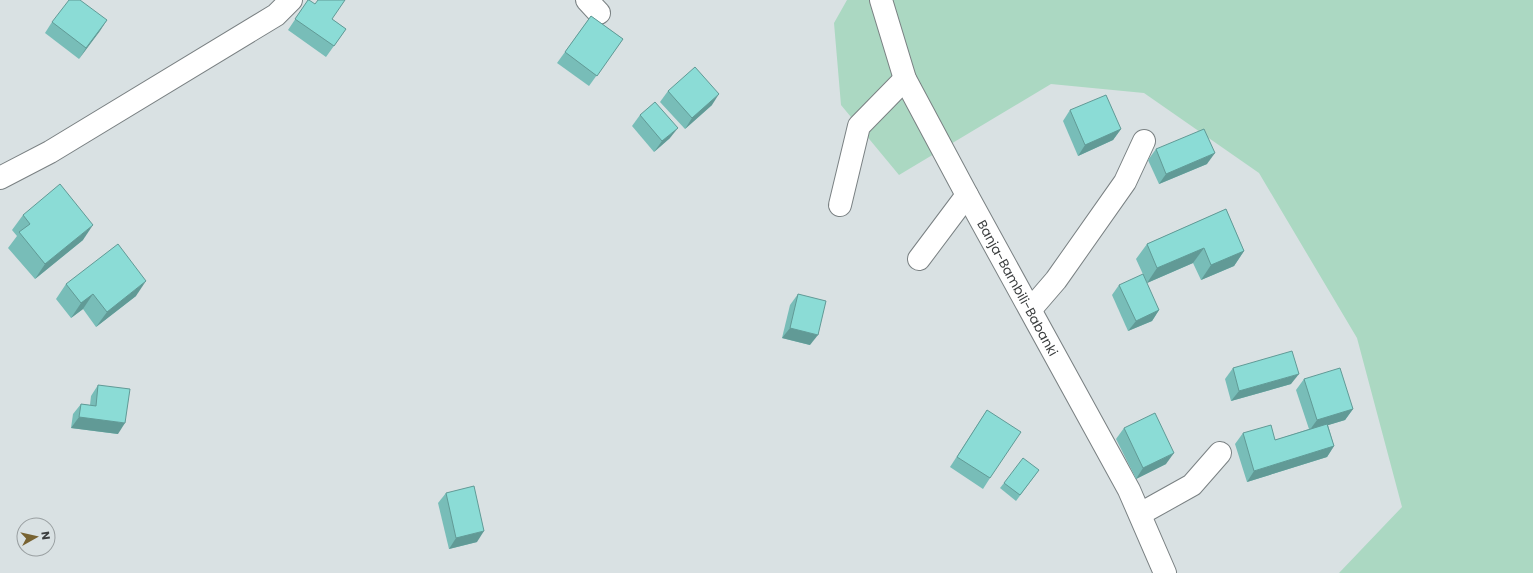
<svg xmlns="http://www.w3.org/2000/svg" width="1533" height="573" font-family="Poppins,sans-serif">
<style>
.green{fill:#abd8c2}
.lines{fill:none;stroke-linecap:round;stroke-linejoin:round}
.street-casing{stroke:#7a8183;stroke-width:24}
.secondary-casing{stroke:#7a8183;stroke-width:24}
.street{stroke:#fff;stroke-width:22}
.secondary{stroke:#fff;stroke-width:22}
.wall{fill:#78bdb8}
.shaded-wall{fill:#619a96}
.building{fill:#8bdcd6;stroke:#619a96}
.labels{text-anchor:middle;dominant-baseline:central;stroke-width:3;stroke-linejoin:round;paint-order:stroke}
.street-label{font-size:13px;fill:#3a3d3e;stroke:#d9e1e3}
</style>
<rect width="100%" height="100%" fill="#d9e1e3"/>
<polygon class="green" points="847,0 1533,0 1533,573 1339,573 1402,507 1357,338 1259,173 1144,93 1051,84 899,175 841,105 834,23"/>
<g class="lines">
<defs>
<g id="street">
<polyline points="587,0 599,13"/>
<polyline points="0,178 50,152 276,15 291,0"/>
<polyline points="840,205 859,126 905,79"/>
<polyline points="919,259 967,195"/>
<polyline points="1031,309 1056,280 1125,182 1144,141"/>
<polyline points="1140,514 1192,485 1220,453"/>
</g>
<g id="secondary">
<path id="s1" d="M881,0L905,79L967,195L1129,490L1165,573"/>
</g>
</defs>
<use href="#street" class="street-casing"/>
<use href="#secondary" class="secondary-casing"/>
<use href="#street" class="street"/>
<use href="#secondary" class="secondary"/>
</g>
<g class="wall">
<polygon points="308,0 332,19 346,29 326,57 288,30"/>
<polygon points="591,16 623,39 589,86 557,63"/>
<polygon points="107,20 79,59 45,33 52,22"/>
<polygon points="668,91 712,105 685,129 660,102"/>
<polygon points="1070,110 1121,129 1113,140 1078,156 1063,121"/>
<polygon points="640,115 670,138 654,152 632,126"/>
<polygon points="1156,149 1207,164 1159,184 1148,160"/>
<polygon points="1226,209 1244,251 1234,266 1201,280 1193,263 1147,283 1136,259 1147,244"/>
<polygon points="23,215 83,240 35,279 8,248 17,236 12,230"/>
<polygon points="66,284 136,296 96,327 83,309 71,318 56,299"/>
<polygon points="1119,285 1159,310 1152,321 1128,331 1112,295"/>
<polygon points="798,294 810,345 782,338 790,305"/>
<polygon points="1233,368 1291,384 1231,401 1225,379"/>
<polygon points="1304,379 1353,409 1345,420 1328,425 1334,446 1327,457 1247,482 1235,444 1243,433 1275,440 1309,429 1296,390"/>
<polygon points="98,385 118,434 71,428 73,414 81,404 90,405 91,396"/>
<polygon points="987,410 990,478 983,489 950,467"/>
<polygon points="1124,428 1166,464 1136,479 1116,439"/>
<polygon points="1039,470 1016,501 1000,488 1004,483"/>
<polygon points="446,493 477,542 449,549 438,503"/>
</g>
<g class="shaded-wall">
<polygon points="107,20 100,31 79,59 86,48"/>
<polygon points="719,94 712,105 685,129 692,118"/>
<polygon points="678,128 670,138 654,152 662,141"/>
<polygon points="1121,129 1113,140 1078,156 1085,145"/>
<polygon points="1215,153 1207,164 1159,184 1166,174"/>
<polygon points="93,225 83,240 35,279 45,264"/>
<polygon points="1204,248 1193,263 1147,283 1157,268"/>
<polygon points="1244,251 1234,266 1201,280 1211,265"/>
<polygon points="146,281 136,296 96,327 107,312"/>
<polygon points="93,294 83,309 71,318 81,303"/>
<polygon points="1159,310 1152,321 1128,331 1136,321"/>
<polygon points="790,328 818,335 810,345 782,338"/>
<polygon points="1299,374 1291,384 1231,401 1239,391"/>
<polygon points="1353,409 1345,420 1309,431 1317,420"/>
<polygon points="79,417 125,423 118,434 71,428"/>
<polygon points="1334,446 1327,457 1247,482 1254,471"/>
<polygon points="1174,453 1166,464 1136,479 1143,468"/>
<polygon points="484,531 477,542 449,549 456,538"/>
</g>
<g class="building">
<polygon points="69,0 80,0 107,20 86,48 52,22"/>
<polygon points="308,0 309,0 315,4 318,0 345,0 332,19 346,29 334,46 295,19"/>
<polygon points="591,16 623,39 597,76 565,52"/>
<polygon points="695,67 719,94 692,118 668,91"/>
<polygon points="1106,95 1121,129 1085,145 1070,110"/>
<polygon points="655,102 678,128 662,141 640,115"/>
<polygon points="1204,129 1215,153 1166,174 1156,149"/>
<polygon points="60,184 93,225 45,264 19,232 30,224 23,215"/>
<polygon points="1226,209 1244,251 1211,265 1204,248 1157,268 1147,244"/>
<polygon points="118,244 146,281 107,312 93,294 81,303 66,284"/>
<polygon points="1143,274 1159,310 1136,321 1119,285"/>
<polygon points="798,294 826,301 818,335 790,328"/>
<polygon points="1292,351 1299,374 1239,391 1233,368"/>
<polygon points="1340,368 1353,409 1317,420 1304,379"/>
<polygon points="98,385 130,389 125,423 79,417 81,404 96,406"/>
<polygon points="987,410 1021,432 990,478 957,457"/>
<polygon points="1155,413 1174,453 1143,468 1124,428"/>
<polygon points="1327,424 1334,446 1254,471 1243,433 1271,425 1275,440"/>
<polygon points="1023,458 1039,470 1020,495 1004,483"/>
<polygon points="474,486 484,531 456,538 446,493"/>
</g>
<g class="labels">
<g class="street-label">
<text stroke="none"><textPath href="#s1" startOffset="320">Banja-Bambili-Babanki</textPath></text>
</g>
</g>
<g transform="translate(36 537) rotate(82)"><circle r="19" fill="#d9e1e3" stroke="#999fa1"/>
<path d="M0-3L7 15L0 10L-7 15Z" fill="#786332"/>
<text y="-6" font-size="11" font-weight="bold" text-anchor="middle" fill="#3a3d3e">N</text>
</g>
</svg>
